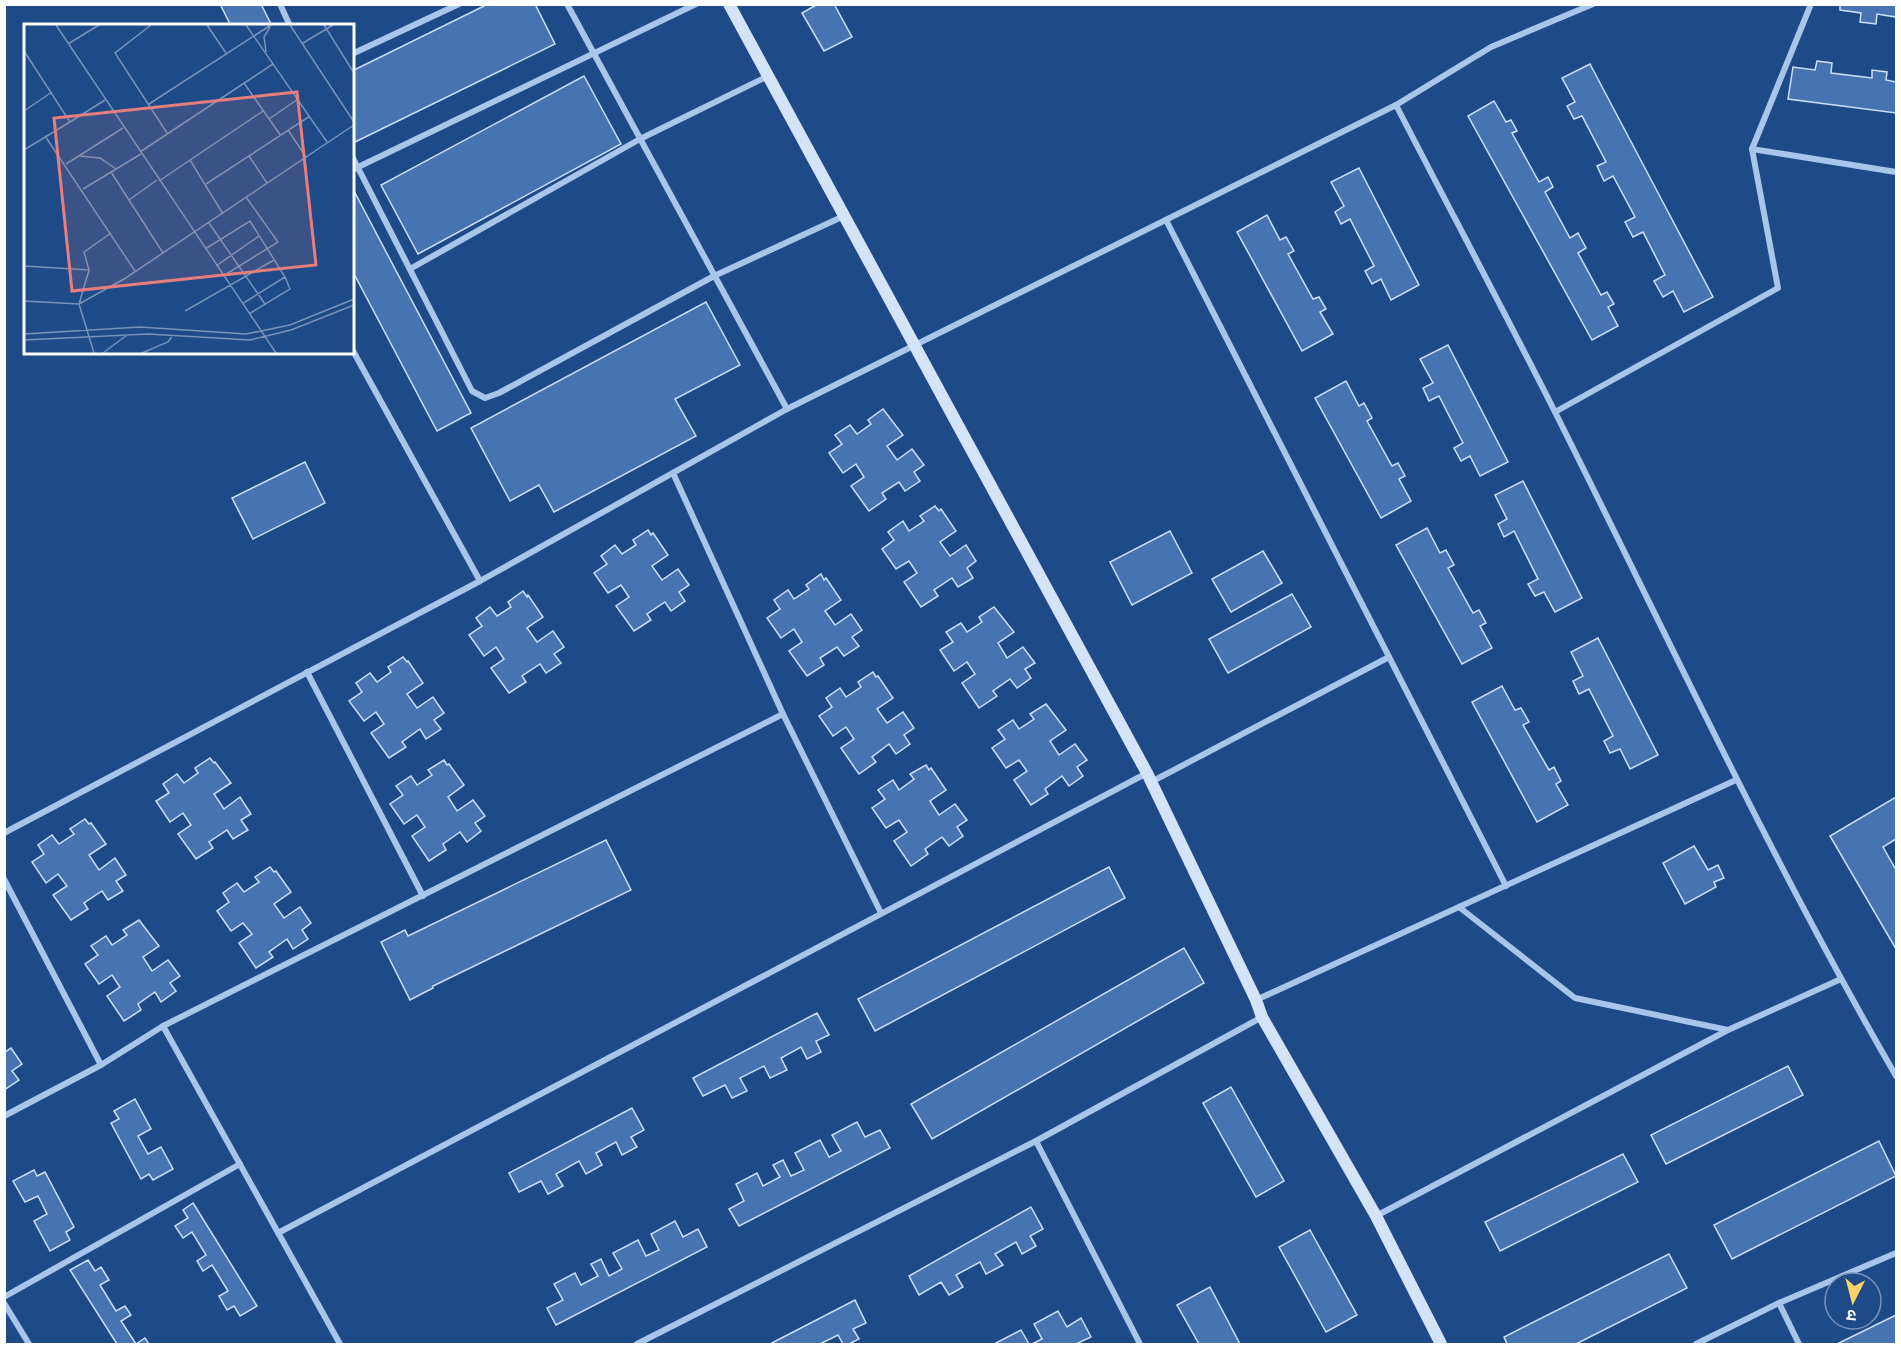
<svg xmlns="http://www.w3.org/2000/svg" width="1901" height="1349" font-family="'Roboto Condensed','Noto Sans Devanagari',sans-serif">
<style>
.building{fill:#4773b1;stroke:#cde0f8;stroke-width:1.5}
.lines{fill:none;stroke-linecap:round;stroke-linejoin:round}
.street{stroke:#a8c5eb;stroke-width:6}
.secondary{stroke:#d4e3f8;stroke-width:12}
.inset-road{fill:none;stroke:#7892b8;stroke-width:1.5}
.view{fill:#e67e7e;fill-opacity:0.15;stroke:#e67e7e;stroke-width:3}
.inset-edge{fill:none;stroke:#fff;stroke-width:3}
</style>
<rect width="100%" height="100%" fill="#1e4a88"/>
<g class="building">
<polygon points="220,4 261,4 272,26 231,26"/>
<polygon points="488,4 535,4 555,44 353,143 352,71"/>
<polygon points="818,4 834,4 852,37 824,51 802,13"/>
<polygon points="1840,4 1896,4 1896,17 1877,14 1876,24 1860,22 1861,13 1840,10"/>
<polygon points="1817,61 1832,63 1831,73 1872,78 1872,70 1887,72 1886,80 1896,82 1896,113 1788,99 1793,67 1815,70"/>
<polygon points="1590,64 1713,297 1684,312 1673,291 1663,297 1654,281 1665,275 1643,232 1633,237 1625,222 1635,217 1613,176 1604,181 1597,166 1606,162 1582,116 1574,119 1567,106 1575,102 1562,78"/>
<polygon points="584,76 621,144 418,254 381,185"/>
<polygon points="1494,101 1506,122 1511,120 1517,131 1512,133 1539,182 1548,177 1553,187 1545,192 1570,238 1578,233 1586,248 1578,253 1601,295 1607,292 1614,304 1608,307 1618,326 1592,340 1468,116"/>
<polygon points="1359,168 1419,285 1391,300 1381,279 1372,284 1365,271 1374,266 1350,219 1341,224 1335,212 1344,206 1331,182"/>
<polygon points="352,191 354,191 471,413 437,431 352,270"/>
<polygon points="1267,215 1280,240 1286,237 1294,251 1288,254 1313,299 1319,297 1326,309 1320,312 1333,334 1302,351 1237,232"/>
<polygon points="706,302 740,365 675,399 696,436 554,512 539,485 510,501 471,428"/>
<polygon points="1448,345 1508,462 1480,476 1470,456 1461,461 1454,448 1463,443 1439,396 1429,401 1423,388 1433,383 1420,359"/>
<polygon points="1346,381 1359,406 1364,403 1372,418 1367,421 1392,466 1398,463 1405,476 1399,479 1411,501 1381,518 1315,398"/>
<polygon points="883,409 903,435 887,446 897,460 912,449 924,465 914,472 920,481 905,491 899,482 882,493 886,499 869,511 851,486 864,477 856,464 843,473 829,453 842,444 835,435 850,425 857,434 871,424 868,420"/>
<polygon points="305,462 325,503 253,539 232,498"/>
<polygon points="1523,481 1582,598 1555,612 1544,592 1535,596 1528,584 1538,579 1514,531 1504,537 1498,524 1507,519 1495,495"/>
<polygon points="935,506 939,511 941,509 956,531 940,542 950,556 966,545 976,561 967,568 973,578 958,587 952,578 934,590 938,596 921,607 904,582 917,573 909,561 896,569 882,549 894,540 888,532 903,521 909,531 924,521 920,516"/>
<polygon points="1427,528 1440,553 1446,550 1454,565 1448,568 1473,613 1479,610 1486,623 1480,626 1492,648 1462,664 1396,545"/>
<polygon points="648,530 651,535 653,533 668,555 652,566 662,580 678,569 689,585 679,592 685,601 671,611 665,602 647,614 651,620 634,631 616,606 629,597 621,585 608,593 594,573 607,564 601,556 615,545 622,554 636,545 633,540"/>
<polygon points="1170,531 1192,573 1132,605 1110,562"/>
<polygon points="1263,551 1282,583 1231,612 1212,579"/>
<polygon points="821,574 824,580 826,578 841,600 825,611 835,625 851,614 862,630 852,637 859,646 844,656 837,647 820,658 824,665 807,676 789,651 802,642 794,629 781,638 767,618 780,609 774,600 788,590 794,599 809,589 806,585"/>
<polygon points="523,591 527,597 528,595 543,617 527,628 537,642 553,631 564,647 554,654 561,663 546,673 540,664 522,676 526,682 509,693 491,668 504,659 496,647 484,656 469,635 482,626 476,618 490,607 497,616 511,607 508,602"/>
<polygon points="1292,594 1311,627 1228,673 1209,639"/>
<polygon points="994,607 1014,632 998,643 1007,658 1023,647 1035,663 1025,669 1031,678 1017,688 1010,679 993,691 997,696 979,708 962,683 975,674 967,662 954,671 940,650 953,642 946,632 961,623 967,632 982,622 979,617"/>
<polygon points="1598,638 1658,755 1630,769 1620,749 1610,753 1604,741 1613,736 1589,689 1579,694 1573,681 1583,676 1571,652"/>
<polygon points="403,657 407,662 408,661 423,683 407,694 417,708 433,697 444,713 434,720 441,729 426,739 420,729 402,742 406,747 389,758 371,733 384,724 376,712 364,721 349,701 362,692 356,683 370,673 377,682 391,672 388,667"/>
<polygon points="873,672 876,677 878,676 893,698 877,709 887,723 903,712 914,728 904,735 910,744 896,754 889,744 872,757 876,762 859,774 841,748 854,739 846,727 833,736 819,716 832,707 826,698 840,688 846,697 861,687 858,682"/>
<polygon points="1502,686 1515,710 1521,708 1529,722 1523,725 1549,770 1554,767 1561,781 1556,784 1568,805 1537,822 1472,702"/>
<polygon points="1046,704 1066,730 1050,741 1059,755 1075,744 1087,760 1077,767 1083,776 1069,786 1062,776 1045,789 1048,794 1031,805 1014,780 1027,771 1019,760 1006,768 992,748 1005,739 998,730 1013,720 1019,729 1034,719 1030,714"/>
<polygon points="210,758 214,763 215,762 231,783 214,794 224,809 240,797 251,814 241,820 248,830 233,839 227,830 209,842 213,848 196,859 178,834 191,825 183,813 170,822 156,801 169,793 163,784 177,774 184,783 198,773 195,768"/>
<polygon points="444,760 447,765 449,764 464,785 448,797 457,811 473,800 485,816 475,823 481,831 467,842 460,832 443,844 446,850 429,861 412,836 425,827 417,815 404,824 390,804 403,795 396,786 411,776 417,785 432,775 428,770"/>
<polygon points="926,765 929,770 931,768 946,790 930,801 939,815 955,804 967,820 957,827 963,836 949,846 942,837 925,849 928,854 911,866 894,841 907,832 899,820 886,828 872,808 885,799 878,790 893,780 899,790 914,779 910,774"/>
<polygon points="1896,797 1896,839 1883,847 1896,870 1896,949 1830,836"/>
<polygon points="85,819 89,824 91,823 106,844 89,855 99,870 115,858 126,875 116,881 123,891 108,900 102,891 84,903 88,909 71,920 53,895 67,886 58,874 46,883 32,862 44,854 38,845 52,835 59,844 74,834 70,829"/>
<polygon points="606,840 631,890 433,986 433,988 410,1000 381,942 405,930 408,936"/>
<polygon points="1694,846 1708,870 1718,865 1724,878 1714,882 1716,887 1685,904 1663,863"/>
<polygon points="270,867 274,872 276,871 291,892 274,904 284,918 300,907 311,923 302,930 308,939 293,949 287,939 269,952 273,957 256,968 239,943 252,934 243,923 231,931 217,911 229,902 223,893 237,883 244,892 259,882 255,877"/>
<polygon points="1109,867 1125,898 875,1031 858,999"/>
<polygon points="139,920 159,946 143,957 152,971 168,960 180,976 170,983 176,991 161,1002 155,992 138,1004 141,1010 124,1021 107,996 120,987 112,975 99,984 85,964 98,955 91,946 106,936 112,945 127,935 123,930"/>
<polygon points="1184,948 1204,983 932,1139 911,1104"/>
<polygon points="817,1013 829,1035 816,1041 821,1052 807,1059 801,1047 781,1058 787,1070 770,1078 764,1066 740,1078 747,1091 732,1098 725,1085 703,1096 693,1078"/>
<polygon points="11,1048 22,1064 12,1071 19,1080 4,1090 4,1053"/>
<polygon points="1788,1066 1803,1095 1666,1164 1651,1135"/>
<polygon points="1231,1087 1284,1181 1256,1197 1203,1103"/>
<polygon points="135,1099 151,1129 138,1136 148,1154 161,1147 173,1169 153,1180 149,1174 141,1179 111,1123 119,1119 114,1111"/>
<polygon points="632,1108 644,1130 631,1137 637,1147 622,1155 616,1142 596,1153 602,1165 586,1174 579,1161 556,1174 563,1186 548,1194 541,1181 519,1192 509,1173"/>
<polygon points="857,1122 865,1137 880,1130 890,1148 739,1226 729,1209 744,1201 736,1184 757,1173 763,1186 780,1177 773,1165 783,1160 791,1176 804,1170 795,1153 820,1140 829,1157 841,1151 832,1135"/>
<polygon points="1879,1141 1896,1176 1732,1259 1714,1225"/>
<polygon points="1623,1154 1638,1182 1500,1251 1485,1222"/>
<polygon points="34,1170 37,1176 45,1172 74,1227 66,1232 70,1240 50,1251 34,1221 47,1214 38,1196 25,1202 13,1181"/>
<polygon points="193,1203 257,1306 240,1316 234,1306 227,1310 219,1296 228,1291 212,1265 203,1271 197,1261 206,1255 192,1232 183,1238 175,1226 188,1218 183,1210"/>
<polygon points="1031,1207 1043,1229 1030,1236 1036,1246 1022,1254 1016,1242 995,1254 1003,1265 986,1274 980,1262 956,1275 963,1287 949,1295 941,1282 919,1295 909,1276"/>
<polygon points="675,1221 683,1237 698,1229 707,1247 556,1325 547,1308 563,1300 554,1284 575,1273 581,1285 598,1276 591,1264 601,1259 609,1276 622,1269 613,1253 638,1240 646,1256 659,1250 651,1234"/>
<polygon points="1310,1230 1357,1315 1326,1332 1279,1247"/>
<polygon points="1669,1254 1687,1288 1576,1344 1507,1344 1504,1337"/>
<polygon points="88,1260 95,1271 101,1267 109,1280 100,1285 116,1311 125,1306 131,1315 121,1321 136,1344 145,1338 149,1344 117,1344 70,1270"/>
<polygon points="1210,1287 1240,1344 1199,1344 1177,1305"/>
<polygon points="855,1300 866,1323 853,1329 859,1339 849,1344 843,1344 838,1335 820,1344 770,1344"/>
<polygon points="1058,1311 1067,1327 1081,1318 1091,1337 1076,1344 1032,1344 1042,1339 1034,1324"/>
<polygon points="1896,1315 1896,1344 1840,1344 1839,1343"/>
<polygon points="1021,1330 1029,1344 997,1344 996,1343"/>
</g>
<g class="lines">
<g class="street">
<polyline points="280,4 290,26"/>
<polyline points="567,4 787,409"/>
<polyline points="352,54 459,4"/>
<path d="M1396,105C1449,208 1503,309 1555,412C1667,635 1771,860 1896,1076"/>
<polyline points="1752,149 1811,4"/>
<polyline points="352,156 472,391 485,398 499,393 714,276 844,216"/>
<polyline points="352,170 696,4"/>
<polyline points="1166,220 1506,886"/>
<polyline points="410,269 640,139 768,76"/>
<polyline points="352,349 480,581"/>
<polyline points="1555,412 1778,288 1752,149 1896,172"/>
<polyline points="673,473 783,714 881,913"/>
<polyline points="307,672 423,896"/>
<polyline points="1151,782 1389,657"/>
<polyline points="4,833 480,581 787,409 1396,105 1491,47 1593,4"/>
<polyline points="4,879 101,1065"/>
<polyline points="1459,907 1575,998 1728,1030"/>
<polyline points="1256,1000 1736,780"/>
<polyline points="163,1026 340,1344"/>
<polyline points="4,1116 101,1065 163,1026 783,714"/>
<polyline points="1036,1141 1140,1344"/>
<polyline points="1376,1216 1728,1030 1841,979"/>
<polyline points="278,1233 1147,773"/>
<polyline points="4,1297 240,1164"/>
<polyline points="4,1303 29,1344"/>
<polyline points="637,1344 1036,1141 1262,1017"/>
<polyline points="1696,1344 1779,1303"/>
<polyline points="1799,1344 1779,1303 1896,1253"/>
</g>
<polyline class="secondary" points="729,4 1147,773 1256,1000 1262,1017 1376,1216 1441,1344"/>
</g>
<g transform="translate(24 24)">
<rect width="330" height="330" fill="#1e4a88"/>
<path class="inset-road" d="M32,1L252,329M127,1L91,29L143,109M183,1L202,29M222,1L303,118M266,1L330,98M300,1L330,49M279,19L309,1M44,20L75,1M0,27L46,98L0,126M242,28L240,13L246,3M220,59L257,112M125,80L247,1M0,87L28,68M245,95L274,75M46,98L81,76M264,106L282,133M21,112L111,247M116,128L249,40M56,132L76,134L92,145M225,132L243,159M166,136L199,190M42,140L99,104M87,148L139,229M135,157L239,87M182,160L286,92M59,165L117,130M105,176L133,156M185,199L241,280M181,225L226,197L261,253L218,280M0,242L65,246L60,228L87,209M192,242L235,212M65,246L55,280L70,329M199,252L254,218L222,173M0,277L55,280L100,255L330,101M161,287L250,236M225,290L266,265L261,253M0,310L116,303L222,310L266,301L330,275M0,316L124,310L226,316L267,306L330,281M79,329L103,311M118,329L144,318L149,311"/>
<path class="view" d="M273,68L292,241L48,267L30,94Z"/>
<rect width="330" height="330" class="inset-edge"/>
</g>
<rect width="1901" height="1349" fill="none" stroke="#ffffff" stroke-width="12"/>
<g transform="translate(1853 1301) rotate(186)"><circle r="28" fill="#1e4a88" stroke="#7892b8" stroke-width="1.5"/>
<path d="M0-4.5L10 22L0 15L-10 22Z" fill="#fad368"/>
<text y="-9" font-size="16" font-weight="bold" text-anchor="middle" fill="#ffffff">उ</text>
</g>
</svg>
